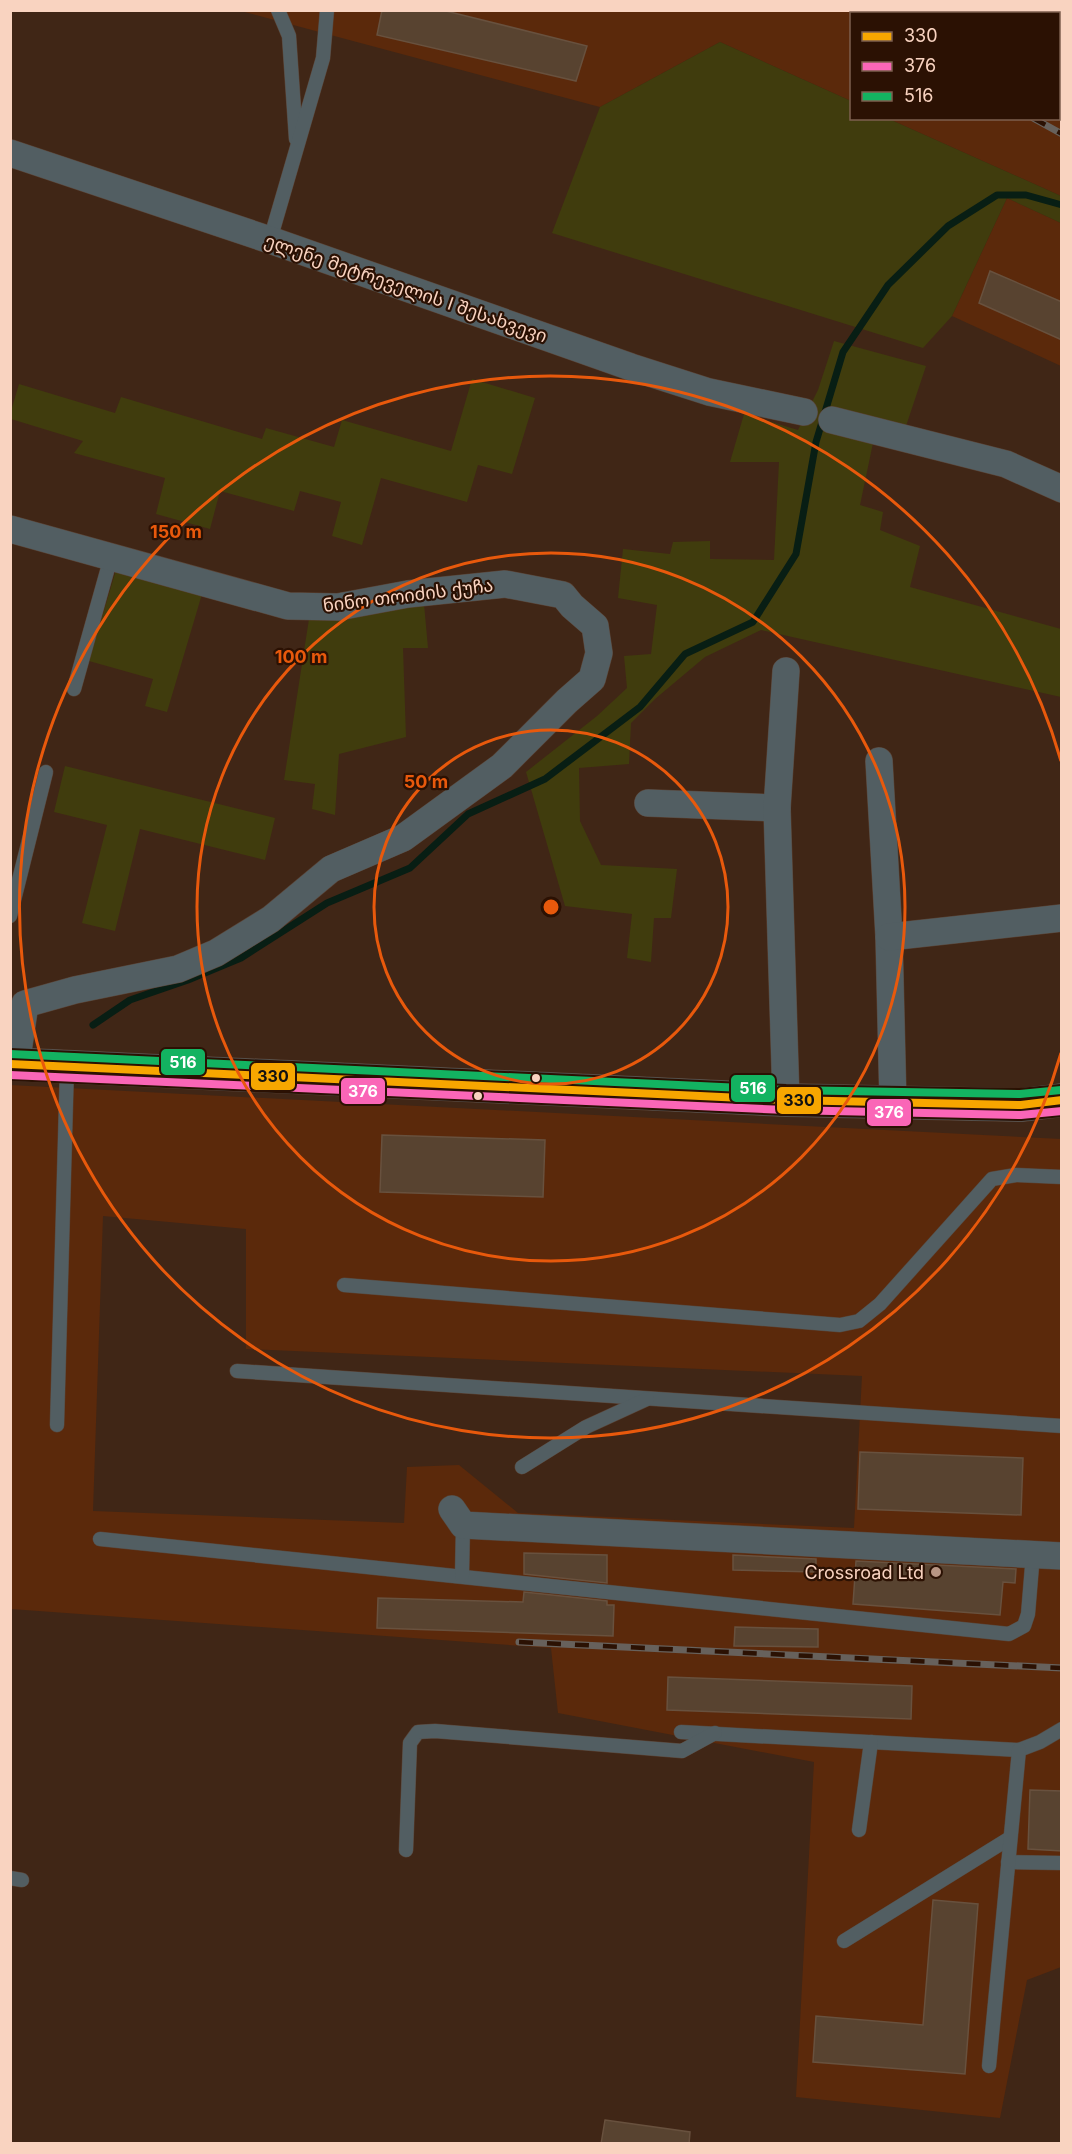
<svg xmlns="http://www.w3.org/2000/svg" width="1072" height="2154" font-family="Inter,'Noto Sans Georgian',sans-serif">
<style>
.built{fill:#5b290b;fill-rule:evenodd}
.green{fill:#403c0d}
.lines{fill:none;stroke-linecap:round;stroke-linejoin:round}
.stream{stroke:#081e14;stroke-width:7}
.building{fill:#584330;stroke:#68513e;stroke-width:1.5}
.service-casing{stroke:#5a4335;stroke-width:15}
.minor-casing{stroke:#5a4335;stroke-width:28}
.tertiary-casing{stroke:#5a4335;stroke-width:34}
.service{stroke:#525e62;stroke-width:14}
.minor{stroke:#525e62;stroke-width:27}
.tertiary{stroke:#525e62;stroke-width:33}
.rail-casing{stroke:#67615c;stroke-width:7}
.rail{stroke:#2b1103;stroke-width:4.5;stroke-dasharray:14;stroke-linecap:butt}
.bus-1-casing{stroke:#2b1103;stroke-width:12}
.bus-2-casing{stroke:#2b1103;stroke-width:12}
.bus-3-casing{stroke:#2b1103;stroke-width:12}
.bus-1{stroke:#f7a600;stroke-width:8}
.bus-2{stroke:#fa66b7;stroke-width:8}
.bus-3{stroke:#13b361;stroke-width:8}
.ring{fill:none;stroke:#e8590c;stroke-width:3}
.bus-dot{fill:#f9d3c0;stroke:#2b1103;stroke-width:2}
.poi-dot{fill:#b89684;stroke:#2b1103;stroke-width:2}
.labels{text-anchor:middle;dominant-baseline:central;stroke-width:4.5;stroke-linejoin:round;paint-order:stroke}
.street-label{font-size:18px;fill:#f9d3c0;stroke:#2b1103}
.poi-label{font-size:18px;fill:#f9d3c0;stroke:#2b1103;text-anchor:end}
.centre{fill:#e8590c;stroke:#2b1103;stroke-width:3}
.ring-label{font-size:18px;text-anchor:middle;font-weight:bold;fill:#e8590c;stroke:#2b1103;stroke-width:4.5;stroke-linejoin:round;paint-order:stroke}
.line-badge{stroke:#2b1103;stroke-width:2}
.badge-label{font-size:16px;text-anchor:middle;font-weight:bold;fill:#fff}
.pale-badge-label{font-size:16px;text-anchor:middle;font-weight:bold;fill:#111}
</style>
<rect width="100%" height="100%" fill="#402616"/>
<g class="built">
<polygon points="241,11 1061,11 1061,196 889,119 1058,118 1058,14 852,14 851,101 720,42 600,107"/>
<polygon points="1007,198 1061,223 1061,366 952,316"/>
<path d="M10,1085L1061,1139V1967L1027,1980L1000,2118L796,2097L814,1762L558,1713L551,1648L11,1609ZM103,1216L246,1229V1349L862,1376L854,1528L518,1513L459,1465L407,1467L404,1523L93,1511Z"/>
</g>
<g class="green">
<polygon points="720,42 851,101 852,118 889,119 1061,196 1061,223 1007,198 952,316 923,348 552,233 600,107"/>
<polygon points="834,341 926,366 905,429 873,443 860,505 883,512 880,530 920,546 910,587 1061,629 1061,697 761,630 705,657 655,699 631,723 629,764 579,768 580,821 601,865 677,869 671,918 654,918 651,962 627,958 632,914 565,906 526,772 597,716 627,688 624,656 651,654 657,605 618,598 623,549 670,554 673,542 710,541 710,559 774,560 779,462 730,462 744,414 798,430 818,390"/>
<polygon points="472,379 535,398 512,474 478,465 467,502 381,478 362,545 332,536 341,502 300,491 294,511 220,491 210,529 156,514 165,478 74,453 83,441 11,419 11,411 19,384 115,413 121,397 262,439 266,428 334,447 342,420 451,451"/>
<polygon points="116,570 202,594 167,712 145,706 153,679 89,661"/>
<polygon points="424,604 428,648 403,648 406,737 339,754 335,815 312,809 315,784 284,780 309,619"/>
<polygon points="65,766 275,818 265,860 140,829 115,931 82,923 107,825 54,812"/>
</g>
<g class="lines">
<polyline class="stream" points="93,1025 130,1000 188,980 241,958 327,903 410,868 468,814 545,779 640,707 685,654 753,622 796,554 816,442 843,352 888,285 948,226 997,195 1026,195 1062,205"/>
</g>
<g class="building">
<polygon points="382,10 442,10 587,46 576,81 377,35"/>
<polygon points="990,271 1062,302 1062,340 979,303"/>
<polygon points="382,1135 545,1140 543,1197 380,1192"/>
<polygon points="860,1452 1023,1458 1021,1515 858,1509"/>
<polygon points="524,1553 607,1555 607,1583 524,1574"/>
<polygon points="733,1555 816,1559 816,1572 733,1570"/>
<polygon points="856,1561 1016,1569 1015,1583 1003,1582 1000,1615 853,1604"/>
<polygon points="524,1592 607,1601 607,1605 614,1605 613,1636 377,1628 378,1598 523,1602"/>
<polygon points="735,1627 818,1629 818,1647 734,1646"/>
<polygon points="668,1677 912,1686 911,1719 667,1710"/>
<polygon points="1030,1790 1062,1791 1062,1851 1028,1849"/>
<polygon points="933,1900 978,1904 965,2074 813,2062 816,2016 923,2025"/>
<polygon points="605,2120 690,2132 689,2144 601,2144"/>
</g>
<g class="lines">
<defs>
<g id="service">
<polyline points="278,10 289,36 296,139"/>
<polyline points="270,240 323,58 327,10"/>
<polyline points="74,689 111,557"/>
<polyline points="10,916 46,772"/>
<polyline points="344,1285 840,1325 859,1321 880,1304 992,1179 1016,1175 1062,1177"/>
<polyline points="237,1371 1062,1426"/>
<polyline points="57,1425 67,1067"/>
<polyline points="522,1467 586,1427 647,1399"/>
<polyline points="100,1539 1009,1634 1024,1626 1028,1614 1033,1554"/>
<polyline points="462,1576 463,1525"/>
<polyline points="681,1732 1019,1750 1040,1742 1062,1729"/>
<polyline points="859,1830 871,1742"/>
<polyline points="406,1850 410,1743 418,1732 435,1731 682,1751 715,1733"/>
<polyline points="1008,1862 1062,1863"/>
<polyline points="10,1878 22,1880"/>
<polyline points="844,1941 1010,1838"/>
<polyline points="989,2066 1019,1750"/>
</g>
<g id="minor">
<polyline points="10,153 270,240 631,367 709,392 804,412"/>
<polyline points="832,420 1006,464 1062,489"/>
<polyline points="10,529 288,606 338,607 408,594 505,584 563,595 572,606 595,626 599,653 592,679 567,701 502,766 403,838 331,869 271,919 216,953 178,969 75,990 25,1004 16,1065"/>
<polyline points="879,761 889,937 893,1103"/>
<polyline points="648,803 777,808"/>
<polyline points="889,937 1062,918"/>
<polyline points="786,1100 777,808 786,671"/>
<polyline points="452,1509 463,1525 1062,1556"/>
</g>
<polyline id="tertiary" points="10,1064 786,1100 1021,1105 1062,1100"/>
</defs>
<use href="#service" class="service-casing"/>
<use href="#minor" class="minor-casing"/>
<use href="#tertiary" class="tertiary-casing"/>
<use href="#service" class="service"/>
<use href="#minor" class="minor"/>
<use href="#tertiary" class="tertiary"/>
<defs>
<g id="rail">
<polyline points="874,10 878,14"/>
<polyline points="980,10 988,14"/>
<polyline points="1058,43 1062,44"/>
<polyline points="1058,62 1062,63"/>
<polyline points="1033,118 1062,134"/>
<polyline points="519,1642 1062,1668"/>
</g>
</defs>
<use href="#rail" class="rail-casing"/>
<use href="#rail" class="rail"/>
<defs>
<polyline id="bus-1" points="10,1064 786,1100 1021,1105 1062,1100"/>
<polyline id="bus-2" points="10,1075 786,1110 1021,1115 1062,1111"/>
<polyline id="bus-3" points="10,1054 786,1090 1020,1094 1061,1090"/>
</defs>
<use href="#bus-1" class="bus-1-casing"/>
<use href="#bus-2" class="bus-2-casing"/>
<use href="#bus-3" class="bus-3-casing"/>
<use href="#bus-1" class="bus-1"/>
<use href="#bus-2" class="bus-2"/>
<use href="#bus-3" class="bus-3"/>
</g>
<g class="ring">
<circle cx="551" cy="907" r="177"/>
<circle cx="551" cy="907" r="354"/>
<path d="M1061 1053A531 531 0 1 1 1061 761"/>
</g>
<g class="bus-dot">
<circle cx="536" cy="1078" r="5"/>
<circle cx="478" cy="1096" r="5"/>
</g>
<circle class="poi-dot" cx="936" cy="1572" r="6"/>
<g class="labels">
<g class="street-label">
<text transform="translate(406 288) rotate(19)">ელენე მეტრეველის I შესახვევი</text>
<text transform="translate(408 595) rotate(-7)">ნინო თოიძის ქუჩა</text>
</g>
<g class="poi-label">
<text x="924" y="1572">Crossroad Ltd</text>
</g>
</g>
<circle cx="551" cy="907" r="9" class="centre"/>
<g class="ring-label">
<text x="176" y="538">150 m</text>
<text x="301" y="663">100 m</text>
<text x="426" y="788">50 m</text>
</g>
<g class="line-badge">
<rect x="160" y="1048" width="46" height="28" rx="6" fill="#13b361"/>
<rect x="250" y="1062" width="46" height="29" rx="6" fill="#f7a600"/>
<rect x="730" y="1074" width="46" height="29" rx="6" fill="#13b361"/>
<rect x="340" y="1077" width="46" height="28" rx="6" fill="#fa66b7"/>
<rect x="776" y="1086" width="46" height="29" rx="6" fill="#f7a600"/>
<rect x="866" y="1098" width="46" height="29" rx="6" fill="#fa66b7"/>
</g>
<g class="badge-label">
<text x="183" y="1068">516</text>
<text x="753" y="1094">516</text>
<text x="363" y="1097">376</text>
<text x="889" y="1118">376</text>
</g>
<g class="pale-badge-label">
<text x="273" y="1082">330</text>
<text x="799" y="1106">330</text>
</g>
<rect width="1072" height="2154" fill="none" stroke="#f9d3c0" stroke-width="24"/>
<rect x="850" y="12" width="210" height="108" fill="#2b1103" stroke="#7d5f4f" stroke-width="1.5"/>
<rect x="862" y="32" width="30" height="9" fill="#f7a600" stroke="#7d5f4f" stroke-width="1.5"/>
<text x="904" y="42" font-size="18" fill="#f9d3c0">330</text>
<rect x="862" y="62" width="30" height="9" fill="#fa66b7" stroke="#7d5f4f" stroke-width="1.5"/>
<text x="904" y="72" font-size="18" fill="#f9d3c0">376</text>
<rect x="862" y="92" width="30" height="9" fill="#13b361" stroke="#7d5f4f" stroke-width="1.5"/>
<text x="904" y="102" font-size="18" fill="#f9d3c0">516</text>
</svg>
